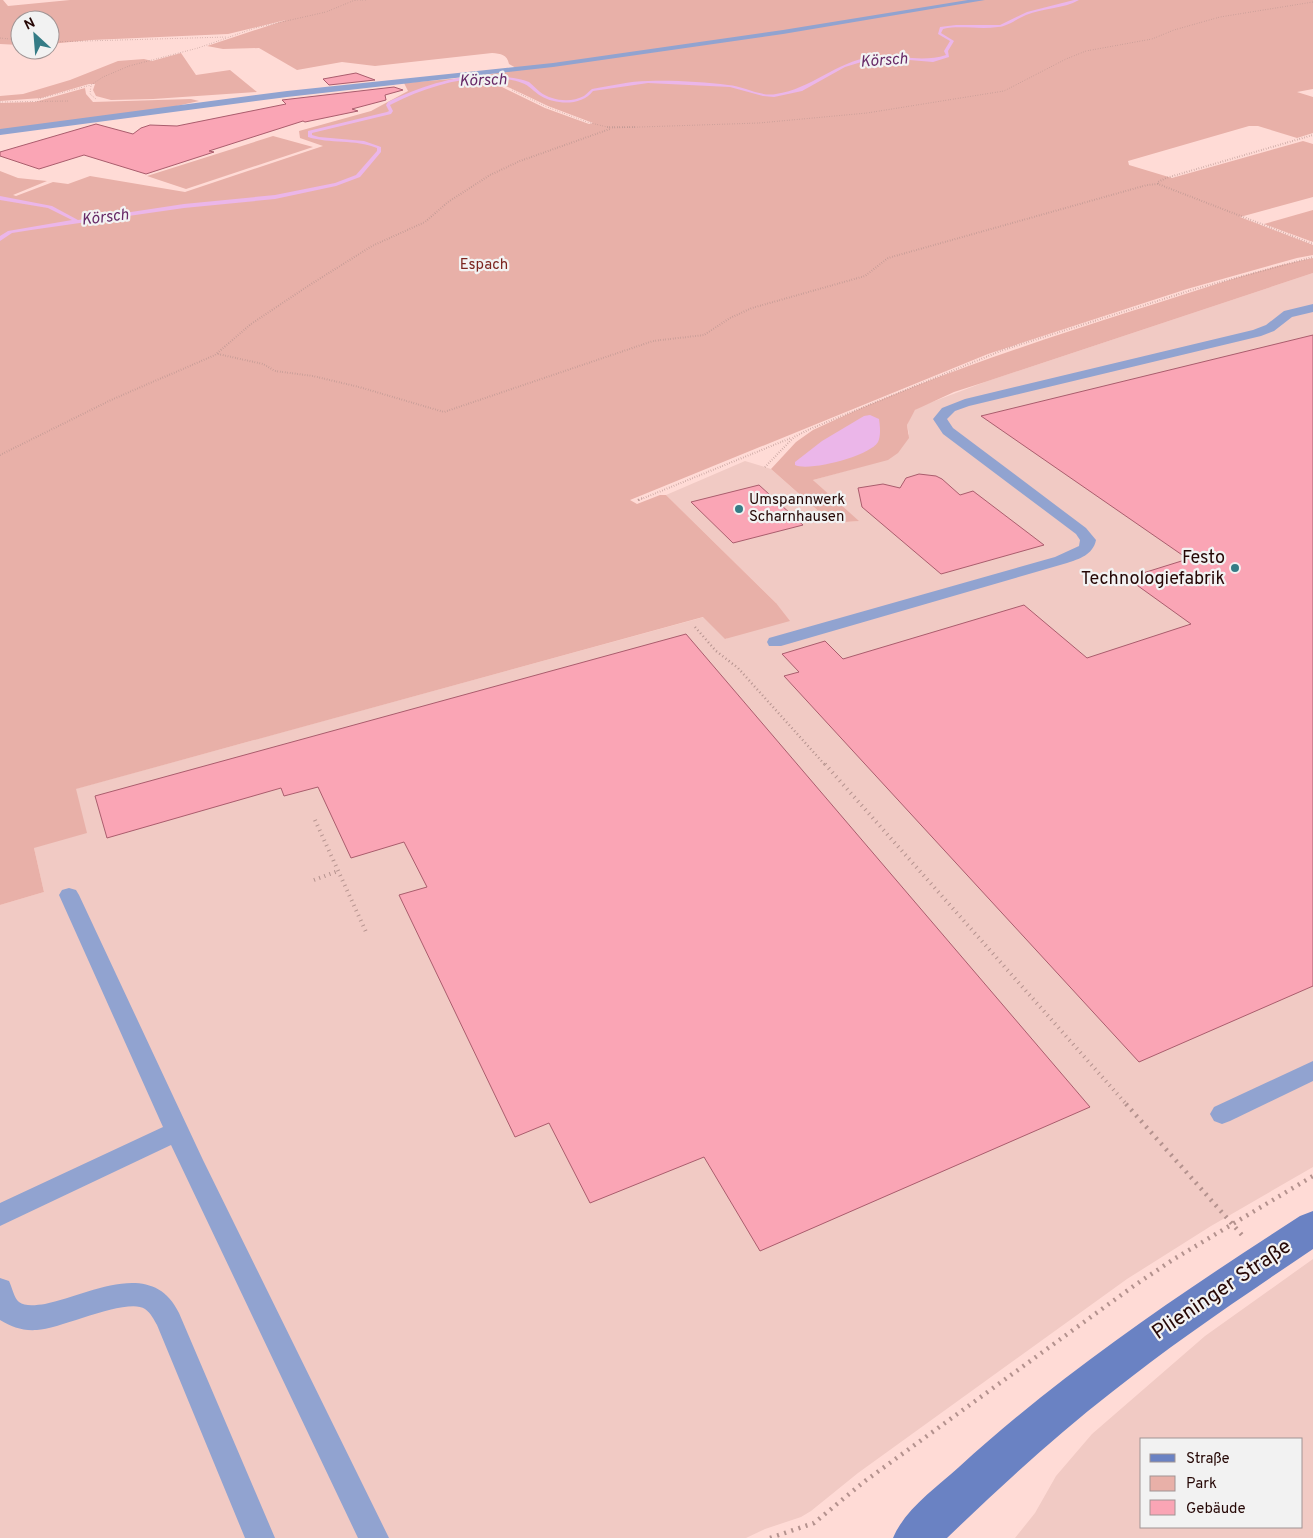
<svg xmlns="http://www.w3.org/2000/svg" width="1313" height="1538" font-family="Overpass,sans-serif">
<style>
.built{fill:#f1cac4;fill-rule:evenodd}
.green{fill:#e8b0a8}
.water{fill:#ebb6e9}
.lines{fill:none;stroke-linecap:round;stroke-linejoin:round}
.stream{fill:#ebb6e9;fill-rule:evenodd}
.building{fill:#faa5b5;stroke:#aa5d6d}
.path-far4{stroke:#b4928e;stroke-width:1;stroke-dasharray:0.5 2;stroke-linecap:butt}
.path-far3{stroke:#b4928e;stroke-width:2;stroke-dasharray:0.5 2;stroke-linecap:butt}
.path-far2{stroke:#b4928e;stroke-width:2.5;stroke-dasharray:1 3;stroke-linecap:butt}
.path-far1{stroke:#b4928e;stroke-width:4;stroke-dasharray:1 4.5;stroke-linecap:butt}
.path{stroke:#b4928e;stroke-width:4.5;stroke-dasharray:2 5.5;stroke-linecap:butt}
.service{fill:#91a3d0;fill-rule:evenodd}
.secondary{fill:#6a82c3;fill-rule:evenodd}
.poi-dot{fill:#357c86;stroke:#f2f2f2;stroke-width:2}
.labels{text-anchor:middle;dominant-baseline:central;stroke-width:4.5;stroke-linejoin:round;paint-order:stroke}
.far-park-label{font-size:15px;fill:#7c251f;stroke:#f2f2f2}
.far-poi-label{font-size:15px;fill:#260806;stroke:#f2f2f2;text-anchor:start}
.far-water-label{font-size:16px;font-style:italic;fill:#672967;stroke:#f2f2f2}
.poi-label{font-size:18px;fill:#260806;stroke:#f2f2f2;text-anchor:end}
.near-street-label{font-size:21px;fill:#260806;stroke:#f2f2f2}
</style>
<rect width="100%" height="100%" fill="#ffdbd6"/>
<g class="built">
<polygon points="1313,273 1313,1167 1211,1226 1127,1279 858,1473 811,1511 801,1517 765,1529 746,1538 0,1538 0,905 44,892 34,848 75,789 704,617 726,639 776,603 666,495 745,461 771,469 832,523 858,521 813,480 888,459 909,434 907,425 911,416 915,410 924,405 985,382"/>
<path d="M1313,1259V1538H1015L1035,1513L1056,1476L1092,1434L1205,1336ZM1142,1439H1302V1527H1142Z"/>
</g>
<g class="green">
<path d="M0,0H3L8,6L70,0H1313V89L1297,92L1313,97V133L1297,138L1258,126H1249L1128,161L1129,165L1172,178L1303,141L1313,144V197L1240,217L1313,245V255L1297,258L1187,289L988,354L630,500L637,504L660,495H666L776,603L790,621L725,639L703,617L76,789L87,833L34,848L44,892L0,905V171L18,178L47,181L13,195L16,196L53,182L68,184L90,176L185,192L323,146L300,138L299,131L371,111L408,91L404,83L475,77L500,86L545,108L589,124L593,123L548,106L485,76L516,68L509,64C507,54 501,54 492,53L375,66L342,62L297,70L259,48L223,49L207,46L286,20L228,34L91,40L50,44V20H20V45L0,44Z"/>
<polygon points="181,53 196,75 230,70 257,92 153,99 111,100 96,96 93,90 95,84 89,84 41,98 0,101 0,96 23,94 70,80 118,61 144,59 152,61"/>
<polygon points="85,88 86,94 93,102 191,99 199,101 172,107 0,131 0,103 35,102"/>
<polygon points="273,136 313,147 186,189 147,176"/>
<polygon points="1313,210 1313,242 1264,224"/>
<path d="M1313,258V273L985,382L954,392L915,410L907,425L909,438L898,453L888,460L813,480L859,521L832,523L771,469L796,442L813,430C916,381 1026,345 1135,310C1194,292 1253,270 1313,258Z"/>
</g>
<path class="water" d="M870,415L879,419C880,426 881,436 878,442C870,456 808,472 795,465V462L822,441L864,416Z"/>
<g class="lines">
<path class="stream" d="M1074,0H1079C1063,9 1043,8 1026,15C1016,19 1009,26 998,27C979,30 961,25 943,29L941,33L954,41L948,51L949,57L933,62L886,58L868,60L845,67L802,91L774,97L763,96L730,87L648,83L593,91C582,106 556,105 541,96C534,92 529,85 522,83C512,79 499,78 488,78C454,78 422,89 392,104L390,105L393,111L391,114L312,133V135L319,137L364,141L381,147V152L360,177L336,186L275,199L184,208L31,230L12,233L0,241V236L8,231L72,220L48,208L0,200V196L52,206L78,220L184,204L275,195L335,183L356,175L377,151V148C355,139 330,144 308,137V131L387,112L389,111L386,105L388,102C424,85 466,71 506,77C514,78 522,79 529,82C533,85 536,89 540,92C552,101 571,103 584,96C587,94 589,91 592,89C610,86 630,81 648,81C673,80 704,82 728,85C744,86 760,97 776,94C811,89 836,62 871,57C896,54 922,63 946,55L944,51L950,41L938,34L940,27L956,25H1000L1027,12Z"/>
</g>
<g class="building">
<polygon points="356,73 375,80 329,85 323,79"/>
<polygon points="394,87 403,90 385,95 386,100 352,109 358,111 305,122 303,121 209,151 214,152 146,174 84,155 39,169 0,156 0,152 96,124 133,134 141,128 150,125 177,126 286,104 282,100"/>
<polygon points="1313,335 1313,986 1139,1062 784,676 799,672 782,654 825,641 843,659 1024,605 1087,658 1191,624 1127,578 1188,559 981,416"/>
<polygon points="919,474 936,476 942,479 960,495 973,491 1044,545 941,574 862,507 858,488 883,484 900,488 906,478"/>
<polygon points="759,485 803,525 733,543 691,502"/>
<polygon points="686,634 1090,1107 760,1251 704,1157 590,1203 549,1123 515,1137 399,895 427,887 404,842 351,858 318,787 284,796 281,788 107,838 95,796"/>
</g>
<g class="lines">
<g class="path-far4">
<polyline points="355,0 366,0"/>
<polyline points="0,38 20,40"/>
<polyline points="50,42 227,37"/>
<polyline points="512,90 547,107 587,122 611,128 759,123 867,113 1004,91 1066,59 1086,51 1152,39 1174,30 1220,17 1313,2"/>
<polyline points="38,99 91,85"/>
<polyline points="96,99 90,94 91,85 103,77 129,66 198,48 255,28 326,12 355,0"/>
<polyline points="0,102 69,101"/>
</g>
<g class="path-far3">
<polyline points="607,127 637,127"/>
<polyline points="1158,184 1158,182 1166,178 1313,135"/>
<polyline points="218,354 263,364 275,371 313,376 359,387 444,412 653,341 704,335 730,318 752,308 865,276 888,258 1147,185 1158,184 1313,244"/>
<polyline points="0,455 111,400 215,355 251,324 308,286 372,246 425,222 448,202 490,175 520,161 610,129"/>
<polyline points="765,467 794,437 810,429 1003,350 1195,289 1313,257"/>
<polyline points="639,500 791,438"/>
</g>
<g class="path-far2">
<polyline points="638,500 642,498"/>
<polyline points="695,627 716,651 738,668 826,766"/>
</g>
<g class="path-far1">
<polyline points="825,764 1127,1105"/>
<polyline points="315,820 366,932"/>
<polyline points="314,880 338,871"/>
</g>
<g class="path">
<polyline points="1126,1104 1242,1235"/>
<polyline points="770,1538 814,1523 865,1481 1135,1285 1174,1259 1313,1176"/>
</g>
<g class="service">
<polygon points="968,0 985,0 783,34 553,67 287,97 0,135 0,129 287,91 553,63 783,30"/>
<path d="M1313,304V312L1292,317L1274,331L1261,336L969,406L955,411L947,419L953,428L1086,528L1096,540C1093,555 1079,559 1067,563L781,646H769L767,642L769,638L1055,557L1079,546L1080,540L1076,534L943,434L933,419L942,408L965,399L1253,330L1266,325L1284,311Z"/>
<polygon points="69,888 76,890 79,895 203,1160 389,1538 358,1538 171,1145 0,1226 0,1203 163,1127 59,895 62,890"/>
<polygon points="1313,1061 1313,1081 1230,1121 1222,1124 1214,1121 1210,1114 1214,1107"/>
<path d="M0,1278L9,1281C12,1287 14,1298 19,1302C25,1307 37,1305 45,1304C89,1295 152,1257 179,1313L275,1538H245L157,1325C154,1320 151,1313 145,1309C127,1297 61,1329 37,1330C22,1331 12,1327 0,1320Z"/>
</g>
<path class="secondary" d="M1313,1211V1249C1245,1295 1176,1341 1112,1392C1054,1437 1000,1487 947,1538H893C905,1509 936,1488 959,1467C1064,1371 1181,1293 1300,1216Z"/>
</g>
<g class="poi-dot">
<circle cx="739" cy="509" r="5"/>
<circle cx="1235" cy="568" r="5"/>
</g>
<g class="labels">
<g class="far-park-label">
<text x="484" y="265">Espach</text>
</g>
<g class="far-poi-label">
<text x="749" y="500">Umspannwerk<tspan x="749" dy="17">Scharnhausen</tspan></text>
</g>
<g class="far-water-label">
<text transform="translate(884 61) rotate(-4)">Körsch</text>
<text transform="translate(483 81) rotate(-2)">Körsch</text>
<text transform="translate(105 218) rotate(-7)">Körsch</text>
</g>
<g class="poi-label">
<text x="1225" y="558">Festo<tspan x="1225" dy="21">Technologiefabrik</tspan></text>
</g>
<g class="near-street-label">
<text transform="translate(1222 1290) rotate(-34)">Plieninger Straße</text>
</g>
</g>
<rect x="1140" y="1438" width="162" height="90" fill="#f2f2f2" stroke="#a09494"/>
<rect x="1150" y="1454" width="25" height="8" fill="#6a82c3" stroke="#a09494"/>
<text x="1186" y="1463" font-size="15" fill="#260806">Straße</text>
<rect x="1150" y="1476" width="25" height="15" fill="#e8b0a8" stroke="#a09494"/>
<text x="1186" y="1488" font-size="15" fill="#260806">Park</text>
<rect x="1150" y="1500" width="25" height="15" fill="#faa5b5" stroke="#a09494"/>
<text x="1186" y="1513" font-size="15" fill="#260806">Gebäude</text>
<g transform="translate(35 35) rotate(334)"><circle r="24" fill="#f2f2f2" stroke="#a09494"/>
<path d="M0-4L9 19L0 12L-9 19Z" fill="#357c86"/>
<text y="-8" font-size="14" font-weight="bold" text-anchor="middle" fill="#260806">N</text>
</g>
</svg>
